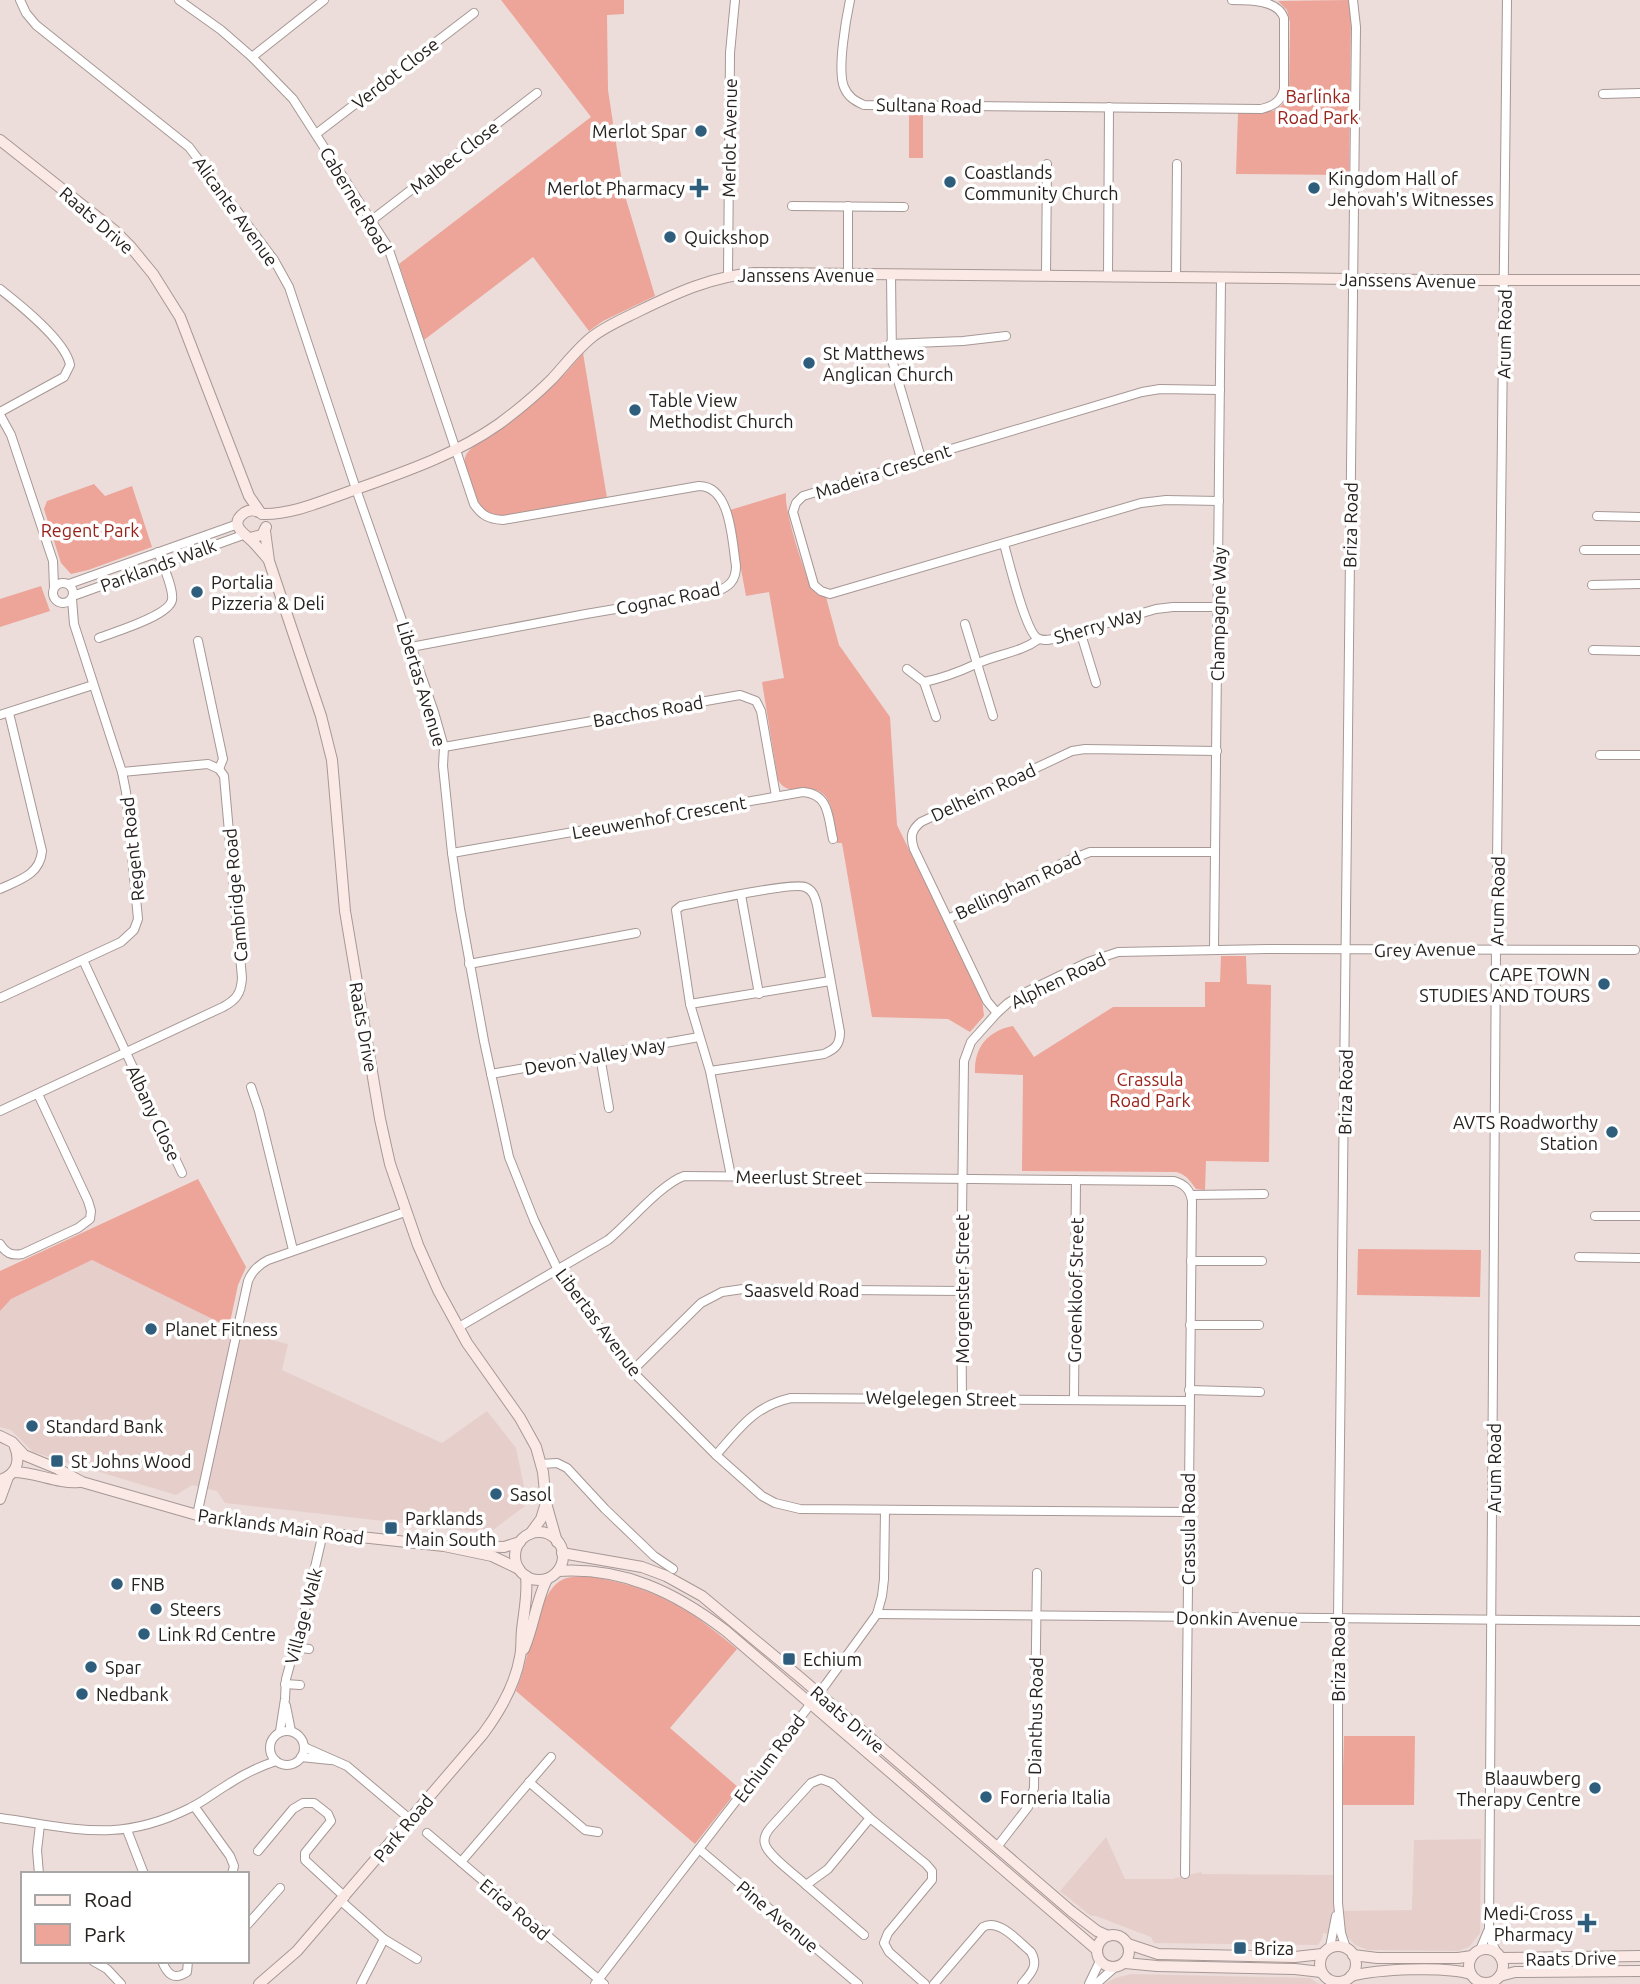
<svg xmlns="http://www.w3.org/2000/svg" width="1640" height="1984" font-family="Ubuntu,sans-serif">
<style>
.built{fill:#e6cecb}
.green{fill:#eda499}
.lines{fill:none;stroke-linecap:round;stroke-linejoin:round}
.street-casing{stroke:#a69895;stroke-width:10}
.secondary-casing{stroke:#a69895;stroke-width:12}
.street{stroke:#fff;stroke-width:8}
.secondary{stroke:#fbe9e6;stroke-width:10}
.poi-dot{fill:#2f5e7d;stroke:#fff;stroke-width:2.5}
.labels{text-anchor:middle;dominant-baseline:central;stroke-width:7;stroke-linejoin:round;paint-order:stroke}
.street-label{font-size:18px;fill:#272120;stroke:#fff}
.park-label{font-size:18px;fill:#98221a;stroke:#fff}
.poi-label{font-size:18px;fill:#272120;stroke:#fff;text-anchor:start}
</style>
<rect width="100%" height="100%" fill="#ecddda"/>
<g class="built">
<polygon points="92,1260 242,1333 288,1344 282,1370 442,1443 487,1411 516,1448 526,1496 525,1506 489,1533 225,1503 217,1491 192,1485 176,1495 33,1452 11,1430 0,1427 0,1311 11,1299"/>
<polygon points="1106,1837 1125,1879 1172,1879 1201,1872 1202,1874 1338,1875 1338,1911 1412,1910 1414,1840 1481,1839 1480,1933 1469,1947 1458,1951 1368,1950 1355,1945 1348,1937 1323,1933 1322,1939 1318,1945 1154,1943 1151,1937 1096,1916 1091,1916 1060,1891"/>
<polygon points="1131,1974 1310,1978 1319,1984 1105,1984 1115,1978"/>
</g>
<g class="green">
<polygon points="501,0 624,0 624,14 607,15 608,90 623,189 655,296 603,321 589,331 533,257 424,340 399,264 591,117"/>
<polygon points="1349,0 1351,12 1349,175 1236,174 1238,113 1273,111 1281,106 1287,98 1289,89 1290,22 1287,10 1278,1"/>
<rect x="909" y="110" width="14" height="48"/>
<path d="M583,353L607,498L503,516C488,515 480,508 475,494C472,485 462,468 465,458C468,446 485,441 494,434C527,410 557,385 583,353Z"/>
<polygon points="94,484 105,496 132,486 152,547 88,570 71,574 61,563 44,509 47,501"/>
<path d="M786,493C784,511 803,568 811,587L816,593L826,597L839,645L890,717L897,825L982,999L984,1016L970,1032L948,1019L872,1017L842,843H837C835,831 834,816 830,804C818,775 790,802 778,780L762,682L784,678L769,592L746,596L730,510Z"/>
<polygon points="41,586 50,611 0,627 0,599"/>
<path d="M1221,956H1246L1247,984L1271,985L1269,1162L1206,1161L1205,1190L1196,1189C1190,1181 1186,1174 1176,1172L1022,1171L1023,1075L975,1073C974,1048 987,1031 1013,1026L1034,1057L1113,1007H1205V982H1220Z"/>
<polygon points="198,1179 246,1267 238,1285 229,1327 92,1260 11,1299 0,1311 0,1271"/>
<polygon points="1358,1249 1481,1250 1480,1297 1357,1295"/>
<path d="M586,1576C652,1586 686,1606 737,1649L670,1728L739,1788L695,1844L516,1691C529,1663 535,1597 560,1581C568,1576 576,1577 586,1576Z"/>
<polygon points="1344,1736 1415,1736 1414,1805 1342,1805"/>
</g>
<g class="lines">
<defs>
<g id="street">
<polyline points="20,0 26,13 36,25 189,147 274,260 289,287 356,489 434,712 444,747 443,766 452,853 460,909 484,1041 509,1157 534,1220 557,1268 571,1290 632,1371 716,1455 762,1496 775,1503 800,1509 1188,1512"/>
<path d="M179,0L221,30L252,57L293,99L388,247L474,504C482,516 489,519 503,520L699,486C731,486 732,541 736,566C736,581 729,587 715,592L586,614L411,647"/>
<path d="M850,0C846,19 837,70 844,87C848,97 855,101 864,105L1261,109C1273,106 1281,102 1284,89V18C1278,0 1251,0 1232,0"/>
<polyline points="252,57 324,0"/>
<polyline points="1603,94 1640,93"/>
<polyline points="316,134 474,13"/>
<polyline points="792,206 904,207"/>
<polyline points="372,220 537,93"/>
<polyline points="848,274 848,206"/>
<polyline points="891,275 892,360 921,458"/>
<polyline points="728,276 730,53 735,0"/>
<polyline points="1046,276 1047,164"/>
<polyline points="1108,277 1109,107"/>
<polyline points="1176,278 1177,164"/>
<path d="M0,289C19,304 66,341 70,365L64,377L0,412"/>
<polyline points="890,344 963,341 1006,336"/>
<polyline points="0,415 11,435 53,561 54,587"/>
<polyline points="1219,501 1166,500 1141,503 830,594 821,591 814,585 793,512 796,503 803,496 905,465 921,458 1142,392 1160,389 1220,390"/>
<polyline points="1597,516 1640,517"/>
<path d="M1004,544C1009,562 1025,629 1037,638C1043,641 1047,640 1053,639L1156,609L1173,607H1218"/>
<polyline points="1584,550 1640,550"/>
<circle cx="63" cy="593" r="10"/>
<polyline points="69,584 238,524"/>
<polyline points="1592,585 1640,584"/>
<polyline points="73,596 243,535"/>
<polyline points="965,624 993,716"/>
<polyline points="1080,631 1096,683"/>
<path d="M99,638C114,632 169,616 172,600C174,589 162,563 158,552"/>
<polyline points="198,641 223,759 219,769"/>
<polyline points="1593,650 1640,651"/>
<path d="M907,669L924,682C943,678 959,672 976,664C997,654 1020,653 1039,639"/>
<polyline points="924,682 936,717"/>
<polyline points="0,715 93,685"/>
<polyline points="444,747 740,695 756,701 761,711 776,796"/>
<polyline points="1600,755 1640,755"/>
<path d="M452,853L803,792C830,794 828,818 833,839"/>
<path d="M0,889C19,880 40,875 42,851L9,713"/>
<polyline points="741,895 759,994"/>
<polyline points="948,919 1067,861 1090,852 1215,852"/>
<polyline points="1214,950 1221,278"/>
<polyline points="83,960 182,1173"/>
<polyline points="469,964 636,933"/>
<polyline points="0,998 121,942 134,930 138,919 126,792 122,772 74,624 72,599"/>
<polyline points="690,1004 830,981"/>
<path d="M997,1013L987,1001L914,849C910,837 911,830 921,822L1072,751L1085,749L1217,751"/>
<polyline points="600,1056 609,1108"/>
<path d="M710,1071L824,1054C835,1049 840,1045 840,1032L817,905C815,897 813,890 805,887C792,882 701,902 681,906L676,910L690,1004L710,1071L731,1176"/>
<polyline points="491,1074 699,1037"/>
<polyline points="251,1087 259,1111 293,1250"/>
<path d="M0,1111L223,1007C236,1000 241,994 242,978L224,776L219,769L208,764L122,772"/>
<polyline points="1191,1195 1264,1194"/>
<polyline points="1595,1216 1640,1216"/>
<path d="M0,1244C6,1253 11,1256 22,1254L78,1228L90,1219L91,1211L88,1201L38,1094"/>
<polyline points="1579,1257 1640,1258"/>
<polyline points="1191,1261 1262,1261"/>
<polyline points="1190,1325 1259,1325"/>
<path d="M459,1327L608,1240C629,1223 661,1184 684,1176L1174,1181C1184,1184 1190,1189 1192,1201L1185,1874"/>
<polyline points="632,1371 701,1303 722,1292 743,1289 961,1291"/>
<polyline points="1189,1390 1260,1392"/>
<polyline points="962,1398 961,1291 964,1061 971,1042 997,1013 1008,1003 1022,994 1088,962 1118,952 1268,949 1635,950"/>
<polyline points="1074,1399 1076,1180"/>
<path d="M716,1455C739,1429 754,1406 791,1398L1189,1401"/>
<polyline points="541,1464 557,1463 567,1468 605,1509 654,1556 673,1569"/>
<path d="M197,1515L248,1281C252,1271 258,1265 268,1260L405,1212"/>
<polyline points="877,1614 1640,1621"/>
<polyline points="294,1647 309,1649"/>
<polyline points="285,1684 300,1685"/>
<polyline points="286,1706 291,1731"/>
<circle cx="287" cy="1748" r="17"/>
<polyline points="280,1731 285,1699 286,1679 306,1606 323,1533"/>
<polyline points="304,1747 347,1766 411,1820"/>
<polyline points="301,1757 330,1760"/>
<polyline points="529,1782 585,1830 598,1832"/>
<polyline points="194,1806 230,1856 234,1866 232,1874"/>
<path d="M0,1818C75,1828 118,1844 190,1808C203,1802 215,1792 227,1785C242,1775 258,1767 276,1761"/>
<path d="M870,1818L828,1869L806,1885C797,1876 768,1856 765,1844C763,1838 766,1833 770,1828L811,1783L821,1779L832,1783L870,1818L926,1864L932,1871V1880L888,1933L884,1943L889,1952L925,1984"/>
<polyline points="127,1830 144,1874"/>
<polyline points="427,1833 604,1984"/>
<polyline points="997,1847 1028,1807 1034,1788 1037,1573"/>
<polyline points="699,1849 858,1984"/>
<polyline points="258,1851 293,1809 303,1803 314,1803 328,1814 331,1821 305,1853 305,1860 345,1897"/>
<polyline points="461,1862 551,1757"/>
<polyline points="39,1874 37,1850 40,1825"/>
<polyline points="806,1885 864,1935"/>
<polyline points="341,1901 384,1939 361,1984"/>
<polyline points="247,1925 280,1888"/>
<polyline points="384,1939 417,1959"/>
<polyline points="1330,1947 1336,1916"/>
<polyline points="1346,1948 1341,1933 1338,1903 1338,1619 1356,27 1353,0"/>
<polyline points="1480,1950 1488,1931"/>
<polyline points="1497,1953 1492,1943 1489,1928 1496,948 1507,0"/>
<polyline points="93,1961 107,1969 121,1984"/>
<path d="M162,1961C167,1974 174,1981 187,1972L188,1961"/>
<polyline points="595,1984 826,1684 877,1614 882,1596 884,1579 885,1510"/>
<path d="M934,1984L983,1927C999,1918 1019,1942 1031,1952C1039,1966 1031,1973 1022,1984"/>
<polyline points="1089,1984 1100,1961"/>
<polyline points="1096,1984 1114,1968"/>
</g>
<g id="secondary">
<polyline points="0,140 115,231 130,246 153,274 180,317 249,496 260,512"/>
<path d="M261,513C255,510 250,509 244,513C228,525 245,534 252,541C258,547 263,553 268,559"/>
<path d="M262,514C293,515 324,500 354,490C404,472 455,455 499,424C518,410 535,396 552,379C565,365 577,349 592,337C606,326 623,319 639,311C676,293 713,276 754,273L1275,278L1429,280H1640"/>
<polyline points="265,531 269,561 321,716 332,760 345,911 380,1119 390,1164 418,1245 438,1290 467,1343 520,1418 536,1447 543,1472 546,1503 557,1542"/>
<polyline points="250,538 262,535 266,527"/>
<polyline points="0,1436 12,1442 24,1455 58,1469 82,1482 197,1515 277,1528 444,1546 492,1556 519,1569"/>
<path d="M13,1472C36,1472 57,1484 79,1482"/>
<path d="M0,1480C16,1475 21,1462 15,1447"/>
<polyline points="0,1499 8,1477"/>
<circle cx="539" cy="1556" r="24"/>
<polyline points="530,1534 541,1519 546,1503"/>
<polyline points="468,1546 504,1547 520,1542"/>
<polyline points="562,1553 642,1567 666,1576 702,1596 802,1679 1071,1911 1097,1931 1108,1936"/>
<path d="M558,1571C623,1567 675,1592 726,1631L1097,1950"/>
<path d="M524,1649C534,1626 536,1601 547,1579"/>
<circle cx="1113" cy="1951" r="16"/>
<polyline points="1128,1944 1158,1954 1295,1957 1322,1954"/>
<circle cx="1338" cy="1964" r="18"/>
<circle cx="1486" cy="1966" r="17"/>
<polyline points="1353,1955 1377,1958 1458,1958 1472,1956"/>
<polyline points="1501,1958 1640,1956"/>
<polyline points="1125,1963 1157,1966 1295,1969 1321,1972"/>
<path d="M1351,1976C1378,1969 1445,1966 1471,1974"/>
<polyline points="1500,1976 1515,1972 1640,1971"/>
<path d="M259,1984L297,1951L483,1734C500,1711 515,1686 520,1657C522,1648 521,1639 522,1630C524,1611 528,1595 526,1576"/>
</g>
</defs>
<use href="#street" class="street-casing"/>
<use href="#secondary" class="secondary-casing"/>
<use href="#street" class="street"/>
<use href="#secondary" class="secondary"/>
</g>
<g class="poi-dot">
<circle cx="701" cy="131" r="7"/>
<circle cx="950" cy="182" r="7"/>
<path d="M695.5 177.5h7v7h7v7h-7v7h-7v-7h-7v-7h7z"/>
<circle cx="1314" cy="188" r="7"/>
<circle cx="670" cy="237" r="7"/>
<circle cx="809" cy="363" r="7"/>
<circle cx="635" cy="410" r="7"/>
<circle cx="197" cy="592" r="7"/>
<circle cx="1604" cy="984" r="7"/>
<circle cx="1612" cy="1132" r="7"/>
<circle cx="151" cy="1329" r="7"/>
<circle cx="32" cy="1426" r="7"/>
<rect x="50" y="1454" width="14" height="14" rx="3.5"/>
<circle cx="496" cy="1494" r="7"/>
<rect x="384" y="1521" width="14" height="14" rx="3.5"/>
<circle cx="117" cy="1584" r="7"/>
<circle cx="156" cy="1609" r="7"/>
<circle cx="144" cy="1634" r="7"/>
<rect x="782" y="1652" width="14" height="14" rx="3.5"/>
<circle cx="91" cy="1667" r="7"/>
<circle cx="82" cy="1694" r="7"/>
<circle cx="1595" cy="1788" r="7"/>
<circle cx="986" cy="1797" r="7"/>
<path d="M1583.5 1912.5h7v7h7v7h-7v7h-7v-7h-7v-7h7z"/>
<rect x="1233" y="1941" width="14" height="14" rx="3.5"/>
</g>
<g class="labels">
<g class="street-label">
<text transform="translate(395 73) rotate(-38)">Verdot Close</text>
<text transform="translate(929 105) rotate(1)">Sultana Road</text>
<text transform="translate(729 138) rotate(-89)">Merlot Avenue</text>
<text transform="translate(454 157) rotate(-38)">Malbec Close</text>
<text transform="translate(356 200) rotate(59)">Cabernet Road</text>
<text transform="translate(236 211) rotate(54)">Alicante Avenue</text>
<text transform="translate(97 220) rotate(41)">Raats Drive</text>
<text x="806" y="275">Janssens Avenue</text>
<text transform="translate(1408 280) rotate(1)">Janssens Avenue</text>
<text transform="translate(1504 334) rotate(-89)">Arum Road</text>
<text transform="translate(883 471) rotate(-18)">Madeira Crescent</text>
<text transform="translate(1350 525) rotate(-89)">Briza Road</text>
<text transform="translate(158 565) rotate(-20)">Parklands Walk</text>
<text transform="translate(668 598) rotate(-11)">Cognac Road</text>
<text transform="translate(1218 614) rotate(-89)">Champagne Way</text>
<text transform="translate(1098 625) rotate(-16)">Sherry Way</text>
<text transform="translate(422 684) rotate(73)">Libertas Avenue</text>
<text transform="translate(648 711) rotate(-10)">Bacchos Road</text>
<text transform="translate(983 792) rotate(-25)">Delheim Road</text>
<text transform="translate(659 817) rotate(-10)">Leeuwenhof Crescent</text>
<text transform="translate(132 849) rotate(-96)">Regent Road</text>
<text transform="translate(1018 885) rotate(-25)">Bellingham Road</text>
<text transform="translate(235 895) rotate(-95)">Cambridge Road</text>
<text transform="translate(1497 901) rotate(-89)">Arum Road</text>
<text transform="translate(1425 949) rotate(-1)">Grey Avenue</text>
<text transform="translate(1058 980) rotate(-26)">Alphen Road</text>
<text transform="translate(364 1027) rotate(80)">Raats Drive</text>
<text transform="translate(595 1056) rotate(-10)">Devon Valley Way</text>
<text transform="translate(1345 1092) rotate(-89)">Briza Road</text>
<text transform="translate(154 1113) rotate(65)">Albany Close</text>
<text transform="translate(799 1177) rotate(1)">Meerlust Street</text>
<text transform="translate(962 1289) rotate(-90)">Morgenster Street</text>
<text x="802" y="1290">Saasveld Road</text>
<text transform="translate(1075 1290) rotate(-89)">Groenkloof Street</text>
<text transform="translate(599 1322) rotate(53)">Libertas Avenue</text>
<text transform="translate(941 1398) rotate(1)">Welgelegen Street</text>
<text transform="translate(1494 1468) rotate(-90)">Arum Road</text>
<text transform="translate(281 1526) rotate(8)">Parklands Main Road</text>
<text transform="translate(1188 1529) rotate(-90)">Crassula Road</text>
<text transform="translate(303 1616) rotate(-75)">Village Walk</text>
<text transform="translate(1237 1618) rotate(1)">Donkin Avenue</text>
<text transform="translate(1338 1659) rotate(-90)">Briza Road</text>
<text transform="translate(1035 1716) rotate(-89)">Dianthus Road</text>
<text transform="translate(848 1719) rotate(41)">Raats Drive</text>
<text transform="translate(769 1758) rotate(-53)">Echium Road</text>
<text transform="translate(403 1828) rotate(-50)">Park Road</text>
<text transform="translate(515 1909) rotate(40)">Erica Road</text>
<text transform="translate(778 1916) rotate(40)">Pine Avenue</text>
<text transform="translate(1571 1958) rotate(-1)">Raats Drive</text>
</g>
<g class="park-label">
<text x="1318" y="96">Barlinka<tspan x="1318" dy="21">Road Park</tspan></text>
<text x="90" y="530">Regent Park</text>
<text x="1150" y="1079">Crassula<tspan x="1150" dy="21">Road Park</tspan></text>
</g>
<g class="poi-label">
<text x="687" y="131" text-anchor="end">Merlot Spar</text>
<text x="964" y="172">Coastlands<tspan x="964" dy="21">Community Church</tspan></text>
<text x="1328" y="178">Kingdom Hall of<tspan x="1328" dy="21">Jehovah's Witnesses</tspan></text>
<text x="685" y="188" text-anchor="end">Merlot Pharmacy</text>
<text x="684" y="237">Quickshop</text>
<text x="823" y="353">St Matthews<tspan x="823" dy="21">Anglican Church</tspan></text>
<text x="649" y="400">Table View<tspan x="649" dy="21">Methodist Church</tspan></text>
<text x="211" y="582">Portalia<tspan x="211" dy="21">Pizzeria &amp; Deli</tspan></text>
<text x="1590" y="974" text-anchor="end">CAPE TOWN<tspan x="1590" dy="21">STUDIES AND TOURS</tspan></text>
<text x="1598" y="1122" text-anchor="end">AVTS Roadworthy<tspan x="1598" dy="21">Station</tspan></text>
<text x="165" y="1329">Planet Fitness</text>
<text x="46" y="1426">Standard Bank</text>
<text x="71" y="1461">St Johns Wood</text>
<text x="510" y="1494">Sasol</text>
<text x="405" y="1518">Parklands<tspan x="405" dy="21">Main South</tspan></text>
<text x="131" y="1584">FNB</text>
<text x="170" y="1609">Steers</text>
<text x="158" y="1634">Link Rd Centre</text>
<text x="803" y="1659">Echium</text>
<text x="105" y="1667">Spar</text>
<text x="96" y="1694">Nedbank</text>
<text x="1581" y="1778" text-anchor="end">Blaauwberg<tspan x="1581" dy="21">Therapy Centre</tspan></text>
<text x="1000" y="1797">Forneria Italia</text>
<text x="1573" y="1913" text-anchor="end">Medi-Cross<tspan x="1573" dy="21">Pharmacy</tspan></text>
<text x="1254" y="1948">Briza</text>
</g>
</g>
<rect x="21" y="1872" width="228" height="91" fill="#ffffff" stroke="#a9a6a6" stroke-width="2"/>
<rect x="35" y="1895" width="35" height="10" fill="#fbe9e6" stroke="#a9a6a6" stroke-width="2"/>
<text x="84" y="1907" font-size="21" fill="#272120">Road</text>
<rect x="35" y="1924" width="35" height="21" fill="#eda499" stroke="#a9a6a6" stroke-width="2"/>
<text x="84" y="1942" font-size="21" fill="#272120">Park</text>
</svg>
